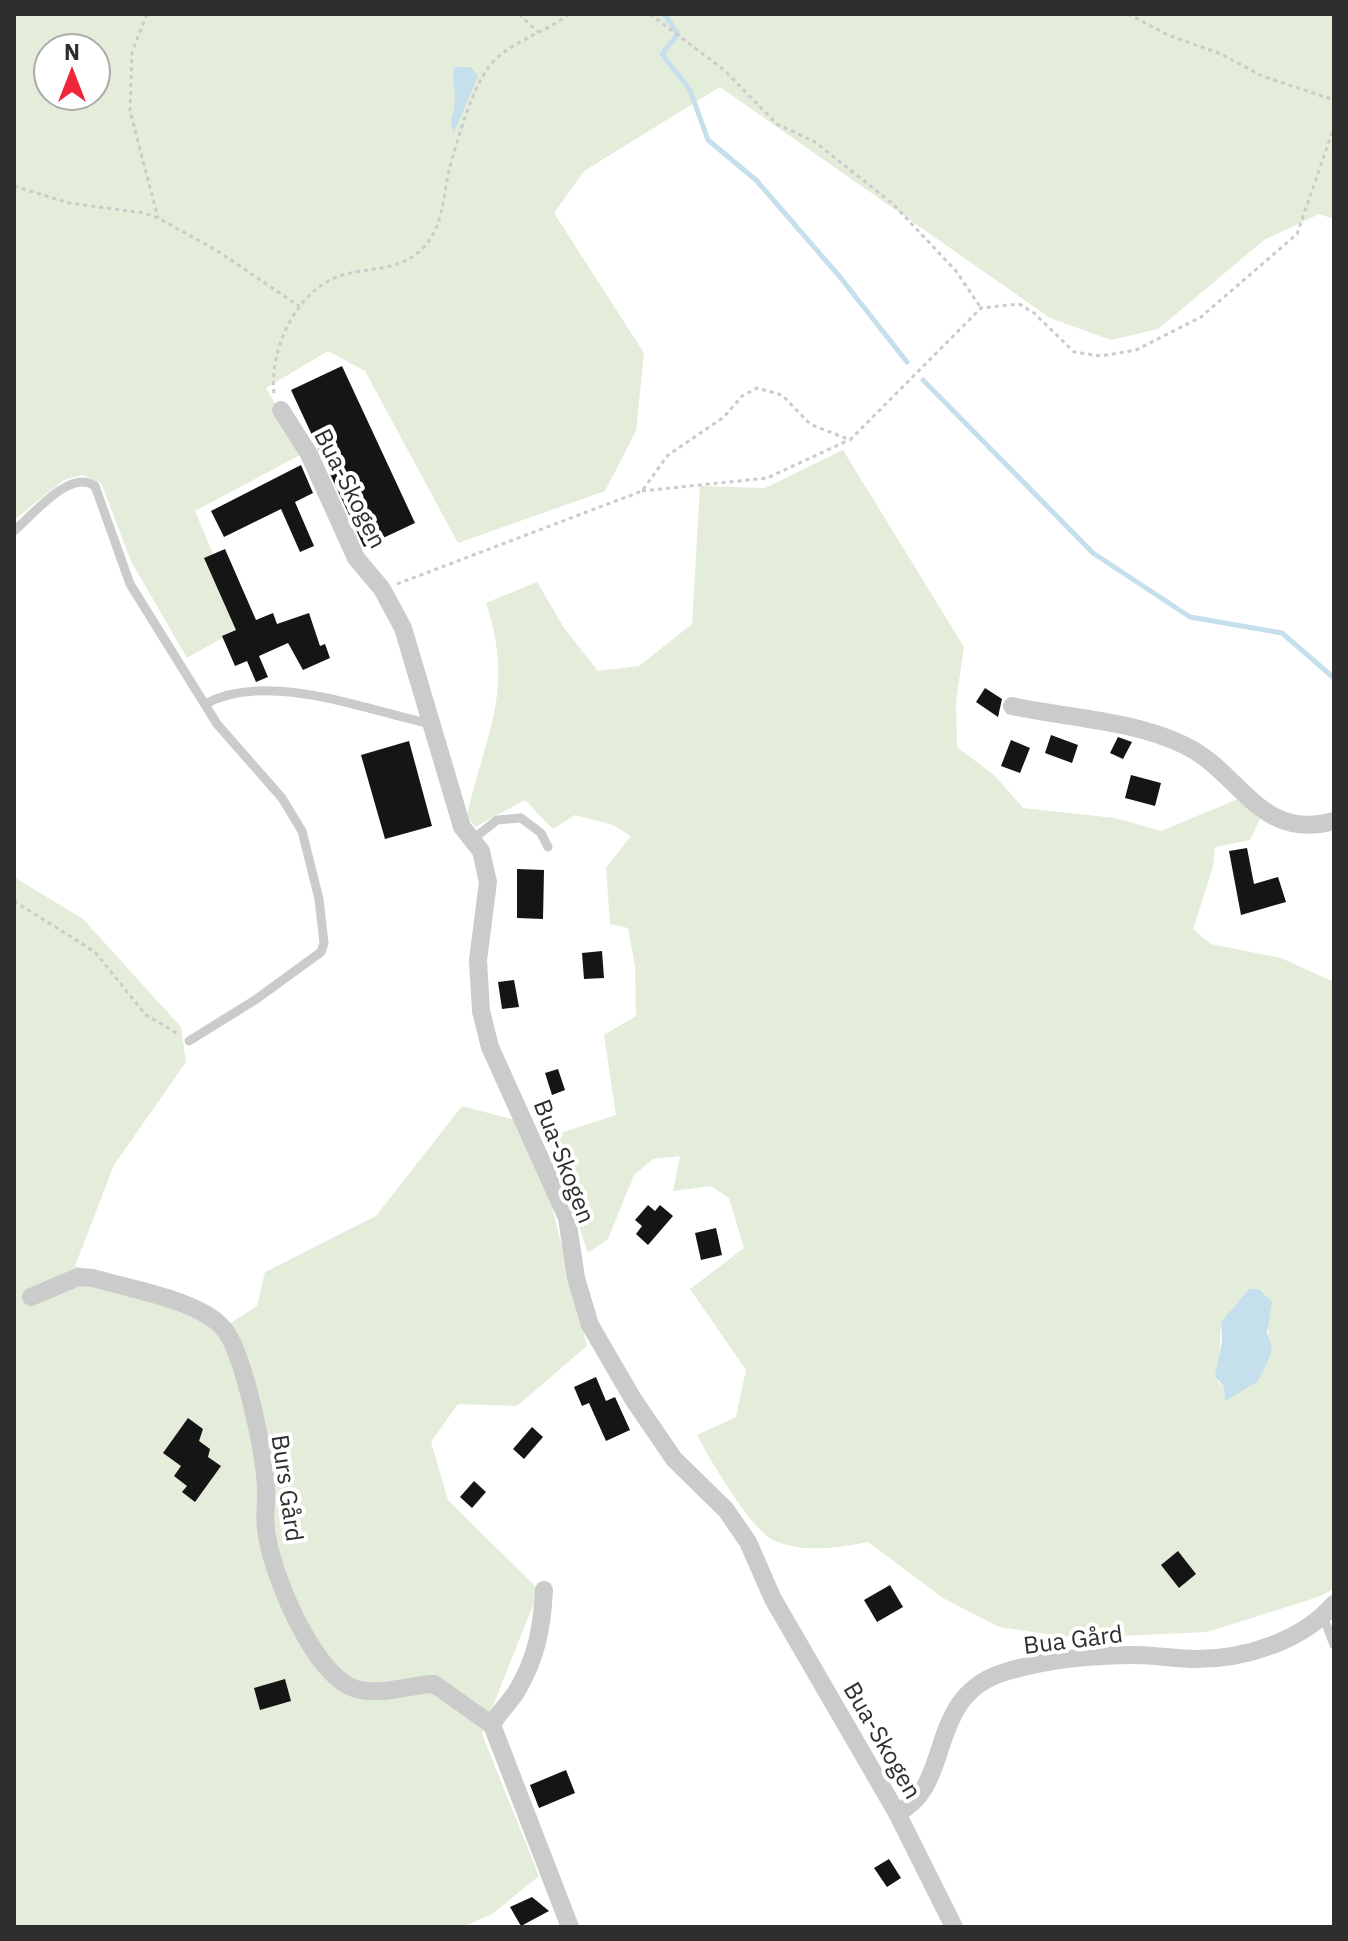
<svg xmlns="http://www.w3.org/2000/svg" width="1348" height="1941" font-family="'IBM Plex Sans',sans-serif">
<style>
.green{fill:#e4ecda;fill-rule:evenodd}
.water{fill:#c5dfed}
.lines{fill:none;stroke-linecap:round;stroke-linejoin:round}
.stream{stroke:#c5dfed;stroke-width:5}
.building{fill:#151515}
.path{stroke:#cbcbcb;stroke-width:3;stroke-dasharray:4 4;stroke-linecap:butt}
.service{stroke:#cbcbcb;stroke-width:9}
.minor{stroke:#cbcbcb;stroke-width:18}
.labels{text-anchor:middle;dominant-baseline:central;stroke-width:8;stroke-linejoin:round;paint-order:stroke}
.street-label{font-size:24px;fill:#2e2e2e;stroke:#fff}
</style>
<rect width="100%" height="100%" fill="#fff"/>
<g class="green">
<path d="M14,14H1334V219L1319,214L1264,240L1158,329L1111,340L1050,318L720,87L584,171L554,213L644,353L636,431L605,491L458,543L365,371L328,351L266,388L304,453L195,511L243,626L187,658L132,563L101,483L83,475L64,480L14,520ZM48,48H96V96H48Z"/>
<path d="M843,450L964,647L956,701L957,747L995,776L1023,808L1115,818L1161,831L1238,799L1260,819L1250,840L1215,847L1213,867L1193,929L1211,944L1281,958L1334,982V1589L1318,1597L1207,1632L1076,1638L999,1627L943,1598L868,1542C836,1548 806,1553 775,1541C752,1532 709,1458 697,1435L736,1417L746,1370L690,1289L744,1248L729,1198L711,1186L673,1191L680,1156L653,1159L634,1175L608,1239L588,1253L548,1137L616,1115L604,1035L636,1016L635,966L628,928L610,924L606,868L631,836L613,825L575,815L553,829L525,800L475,827L467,815C486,732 515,690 486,603L537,582L564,628L598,671L639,666L692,624L700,486L765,488ZM1249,1289C1278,1328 1269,1338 1257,1382L1225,1400L1224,1387L1218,1382L1221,1322Z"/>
<polygon points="14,877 83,919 181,1027 186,1062 114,1165 75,1266 213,1312 229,1324 257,1306 265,1272 376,1216 462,1106 515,1120 546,1183 587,1346 517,1406 458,1404 431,1442 448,1500 539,1590 482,1734 539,1876 492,1914 463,1927 14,1927"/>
</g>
<g class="water">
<path d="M454,67H470L478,76L454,132C448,119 455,113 455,100C455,88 452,80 454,67Z"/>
<polygon points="1249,1289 1259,1289 1272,1302 1267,1332 1272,1349 1266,1366 1257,1382 1225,1401 1224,1387 1215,1376 1222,1341 1221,1322"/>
</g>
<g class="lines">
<g class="stream">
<polyline points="664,14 678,34 662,54 690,90 708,140 756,180 840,277 907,362"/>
<polyline points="923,380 1093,553 1190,617 1282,633 1334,678"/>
</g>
</g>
<g class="building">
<polygon points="342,366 415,523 364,547 291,390"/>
<polygon points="301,465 313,493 295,502 314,546 300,552 281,509 224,537 211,511"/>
<polygon points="225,549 256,620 273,613 277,624 309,613 320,646 325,644 330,658 303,670 288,643 259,656 268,677 256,682 247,661 235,666 222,636 236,630 204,558"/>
<polygon points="985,688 1002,699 998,717 976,702"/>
<polygon points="1051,735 1078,745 1072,763 1045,753"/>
<polygon points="1118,737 1132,742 1123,759 1110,753"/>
<polygon points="1011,740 1030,748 1020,773 1001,766"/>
<polygon points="409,741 432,826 385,839 361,755"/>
<polygon points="1131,775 1161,783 1155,806 1125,798"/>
<polygon points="1247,848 1254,884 1278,877 1286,902 1241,915 1229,851"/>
<polygon points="517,869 544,870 543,919 517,918"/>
<polygon points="602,951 604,978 584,979 582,953"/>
<polygon points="514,980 519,1007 502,1009 498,982"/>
<polygon points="558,1069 565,1090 552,1095 545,1073"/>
<polygon points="648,1205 655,1211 660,1205 673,1216 648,1245 636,1234 642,1226 635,1220"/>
<polygon points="716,1228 722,1255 701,1260 695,1233"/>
<polygon points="596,1377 606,1401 615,1397 630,1430 606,1441 589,1403 582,1406 574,1387"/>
<polygon points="188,1418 203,1429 199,1441 210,1449 208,1457 221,1466 195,1502 182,1492 187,1486 174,1476 181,1466 163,1453"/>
<polygon points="532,1427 543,1437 524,1459 513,1449"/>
<polygon points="474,1481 486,1492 472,1508 460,1497"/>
<polygon points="1178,1551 1196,1574 1179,1588 1161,1565"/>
<polygon points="890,1585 903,1607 877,1622 864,1600"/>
<polygon points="285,1679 291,1701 260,1710 254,1688"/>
<polygon points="566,1770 575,1793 539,1808 530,1785"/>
<polygon points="889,1859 901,1878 887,1887 874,1868"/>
<polygon points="532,1897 549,1911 521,1926 510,1907"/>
</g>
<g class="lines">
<g class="path">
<polyline points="147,14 132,52 130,111 158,218"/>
<polyline points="519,14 538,32"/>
<polyline points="650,14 724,70 777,124 815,142 892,203 956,271 981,308"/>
<polyline points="1128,14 1168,35 1221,54 1262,76 1334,100"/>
<polyline points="14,186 69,203 144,213 158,218 216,250 299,306"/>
<path d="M274,393C269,351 295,293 337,277C366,266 398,273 422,249C443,229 443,197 449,170C457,142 471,91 488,68C508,41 544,34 569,14"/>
<polyline points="642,491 767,478 849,440"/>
<polyline points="397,584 642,491 668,455 724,417 742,396 757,388 782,395 810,424 850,440 981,308 1019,304 1034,313 1074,352 1101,356 1136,350 1201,317 1297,234 1334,127"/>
<polyline points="14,901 95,952 146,1015 180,1035"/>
</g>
<g class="service">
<path d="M14,531C32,516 70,468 95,486L130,584L217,724L282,798L302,831L319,899L324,943L321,952L255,1000L189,1041"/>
<path d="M205,704C266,670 367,710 431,724"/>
<polyline points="472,840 497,820 521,818 541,833 548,847"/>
<polyline points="1323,1616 1334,1645"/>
</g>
<g class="minor">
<polyline points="281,410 309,454 356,558 382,589 403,628 462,827 481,851 488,882 478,960 481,1011 490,1047 567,1218 576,1278 590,1325 633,1399 674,1459 726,1510 748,1542 773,1599 897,1813 954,1927"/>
<path d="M1012,706C1068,718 1132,720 1184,745C1241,772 1259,842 1334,821"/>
<path d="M31,1297L78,1277L93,1278C129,1289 199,1300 223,1328C244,1351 264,1453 266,1486C267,1500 264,1515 266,1529C270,1570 313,1676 356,1689C380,1696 409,1685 434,1684L492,1725"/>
<path d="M544,1590C542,1627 537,1656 518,1689C511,1702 499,1711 492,1725L570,1927"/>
<path d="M897,1813C954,1787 925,1698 1002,1673C1043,1660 1092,1655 1135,1655C1155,1655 1176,1659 1196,1659C1245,1659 1302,1641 1334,1604"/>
</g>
</g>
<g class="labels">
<g class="street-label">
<text transform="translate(351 488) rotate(63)">Bua-Skogen</text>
<text transform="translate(565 1161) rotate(69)">Bua-Skogen</text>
<text transform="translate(288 1488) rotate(82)">Burs Gård</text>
<text transform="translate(1073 1639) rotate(-7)">Bua Gård</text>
<text transform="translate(883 1740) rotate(60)">Bua-Skogen</text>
</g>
</g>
<rect width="1348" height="1941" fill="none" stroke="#2e2e2e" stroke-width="32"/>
<g transform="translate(72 72)"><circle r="38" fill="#ffffff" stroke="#ababab" stroke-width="2"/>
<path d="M0-6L14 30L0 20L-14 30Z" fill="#ef253a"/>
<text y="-12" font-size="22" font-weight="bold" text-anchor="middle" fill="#2e2e2e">N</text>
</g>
</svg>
